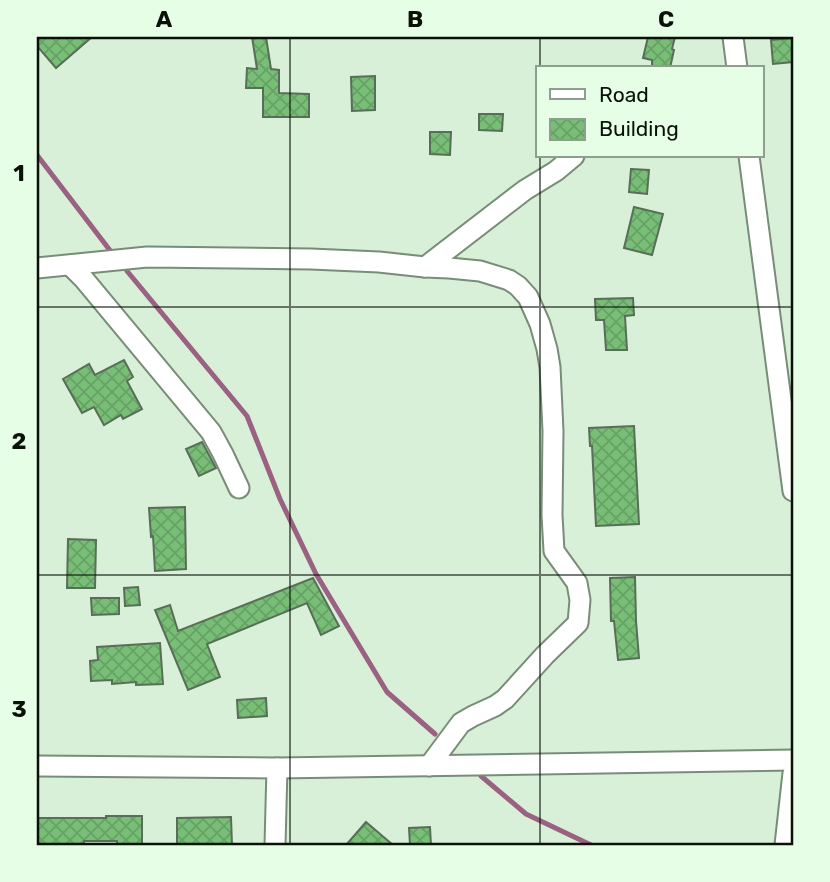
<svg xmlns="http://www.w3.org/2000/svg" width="830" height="882" font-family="Rubik,sans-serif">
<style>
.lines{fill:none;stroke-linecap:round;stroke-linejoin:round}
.stream{stroke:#9b6182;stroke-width:5}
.building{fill:url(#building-cross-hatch);stroke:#596e58;stroke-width:2}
.minor-casing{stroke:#788d77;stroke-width:23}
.minor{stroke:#fff;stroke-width:19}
.grid{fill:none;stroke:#091109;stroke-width:2;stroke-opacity:0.55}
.neatline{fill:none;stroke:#091109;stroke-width:2.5}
.grid-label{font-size:23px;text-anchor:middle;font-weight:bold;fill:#091109}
</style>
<defs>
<pattern id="building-cross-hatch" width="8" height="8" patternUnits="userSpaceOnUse" patternTransform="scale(1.75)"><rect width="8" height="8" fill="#78be76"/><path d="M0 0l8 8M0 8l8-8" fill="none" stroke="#66a265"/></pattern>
</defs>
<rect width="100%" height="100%" fill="#d9f0d8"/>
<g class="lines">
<g class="stream">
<polyline points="37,155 112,253"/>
<polyline points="127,271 247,416 280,499 316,574 387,692 435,734"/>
<polyline points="481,776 526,814 591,845"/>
</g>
</g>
<g class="building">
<polygon points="37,37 92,37 56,68 37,46"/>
<polygon points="252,37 266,37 271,69 279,70 279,93 309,94 309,117 263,117 263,88 246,88 247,68 257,69"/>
<polygon points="648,37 675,37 672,49 674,50 670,68 652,68 652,60 643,58"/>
<polygon points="793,38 793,62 773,64 771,40"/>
<polygon points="375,76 375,110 352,111 351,77"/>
<polygon points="479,114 503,114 502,131 479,130"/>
<polygon points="430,132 451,132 450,155 430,154"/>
<polygon points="631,169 649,170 647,194 629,192"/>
<polygon points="634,207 663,214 652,255 624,248"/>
<polygon points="633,298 634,315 625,316 627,350 606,350 604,320 596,320 595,299"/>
<polygon points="124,360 133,377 127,381 142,409 123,419 121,415 104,425 94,407 82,413 63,379 89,364 95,375"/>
<polygon points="634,426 639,524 596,526 592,446 590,446 589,428"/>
<polygon points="202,442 216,468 199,476 186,449"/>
<polygon points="185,507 186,569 155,571 153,536 151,537 149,508"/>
<polygon points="68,539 96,540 95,588 67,588"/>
<polygon points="635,577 636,621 639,658 618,660 614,621 611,621 610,578"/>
<polygon points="313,578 339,626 321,635 307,603 207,644 220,677 188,690 155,610 170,605 178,631"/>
<polygon points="138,587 140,605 125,606 124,588"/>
<polygon points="91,598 119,598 119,614 92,615"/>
<polygon points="160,643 163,684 136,685 136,682 112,684 112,680 91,681 90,661 98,660 97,647"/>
<polygon points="266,698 267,716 238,718 237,700"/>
<polygon points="106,816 142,816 142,845 117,845 117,841 84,841 84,845 37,845 37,818 106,818"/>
<polygon points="231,817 232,845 177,845 177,818"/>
<polygon points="366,822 393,845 346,845"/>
<polygon points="430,827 431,845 410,845 409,828"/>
</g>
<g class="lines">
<defs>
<g id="minor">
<polyline points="733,37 737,68"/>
<polyline points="749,156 793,491"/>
<polyline points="70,265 83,278 211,432 223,454 239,488"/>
<polyline points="425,267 525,190 556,171 574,156"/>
<polyline points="37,268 147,257 311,259 379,262 425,267 449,268 480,271 509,280 518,286 528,297 540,324 547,349 550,367 553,431 552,515 554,551 577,583 580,600 578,623 545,655 505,699 495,706 473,716 461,723 429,766"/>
<polyline points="37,766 277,768 793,760"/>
<polyline points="275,845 277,768"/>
<polyline points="785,845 793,773"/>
</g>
</defs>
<use href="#minor" class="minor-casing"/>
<use href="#minor" class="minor"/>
</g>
<path class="grid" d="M290,37V845M540,37V68M540,156V845M37,307H793M37,575H793"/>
<rect width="830" height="882" fill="none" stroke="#e6fee5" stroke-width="77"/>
<rect x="536" y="66" width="228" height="91" fill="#e6fee5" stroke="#8e9f8d" stroke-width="2"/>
<rect x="550" y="89" width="35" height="10" fill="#ffffff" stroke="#8e9f8d" stroke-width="2"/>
<text x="599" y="102" font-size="21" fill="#091109">Road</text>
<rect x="550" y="119" width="35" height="21" fill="url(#building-cross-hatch)" stroke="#8e9f8d" stroke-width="2"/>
<text x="599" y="136" font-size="21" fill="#091109">Building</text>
<rect x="38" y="38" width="754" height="806" class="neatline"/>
<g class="grid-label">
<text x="164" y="27">A</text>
<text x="415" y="27">B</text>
<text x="666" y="27">C</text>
<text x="19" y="181">1</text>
<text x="19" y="449">2</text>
<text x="19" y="717">3</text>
</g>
</svg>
